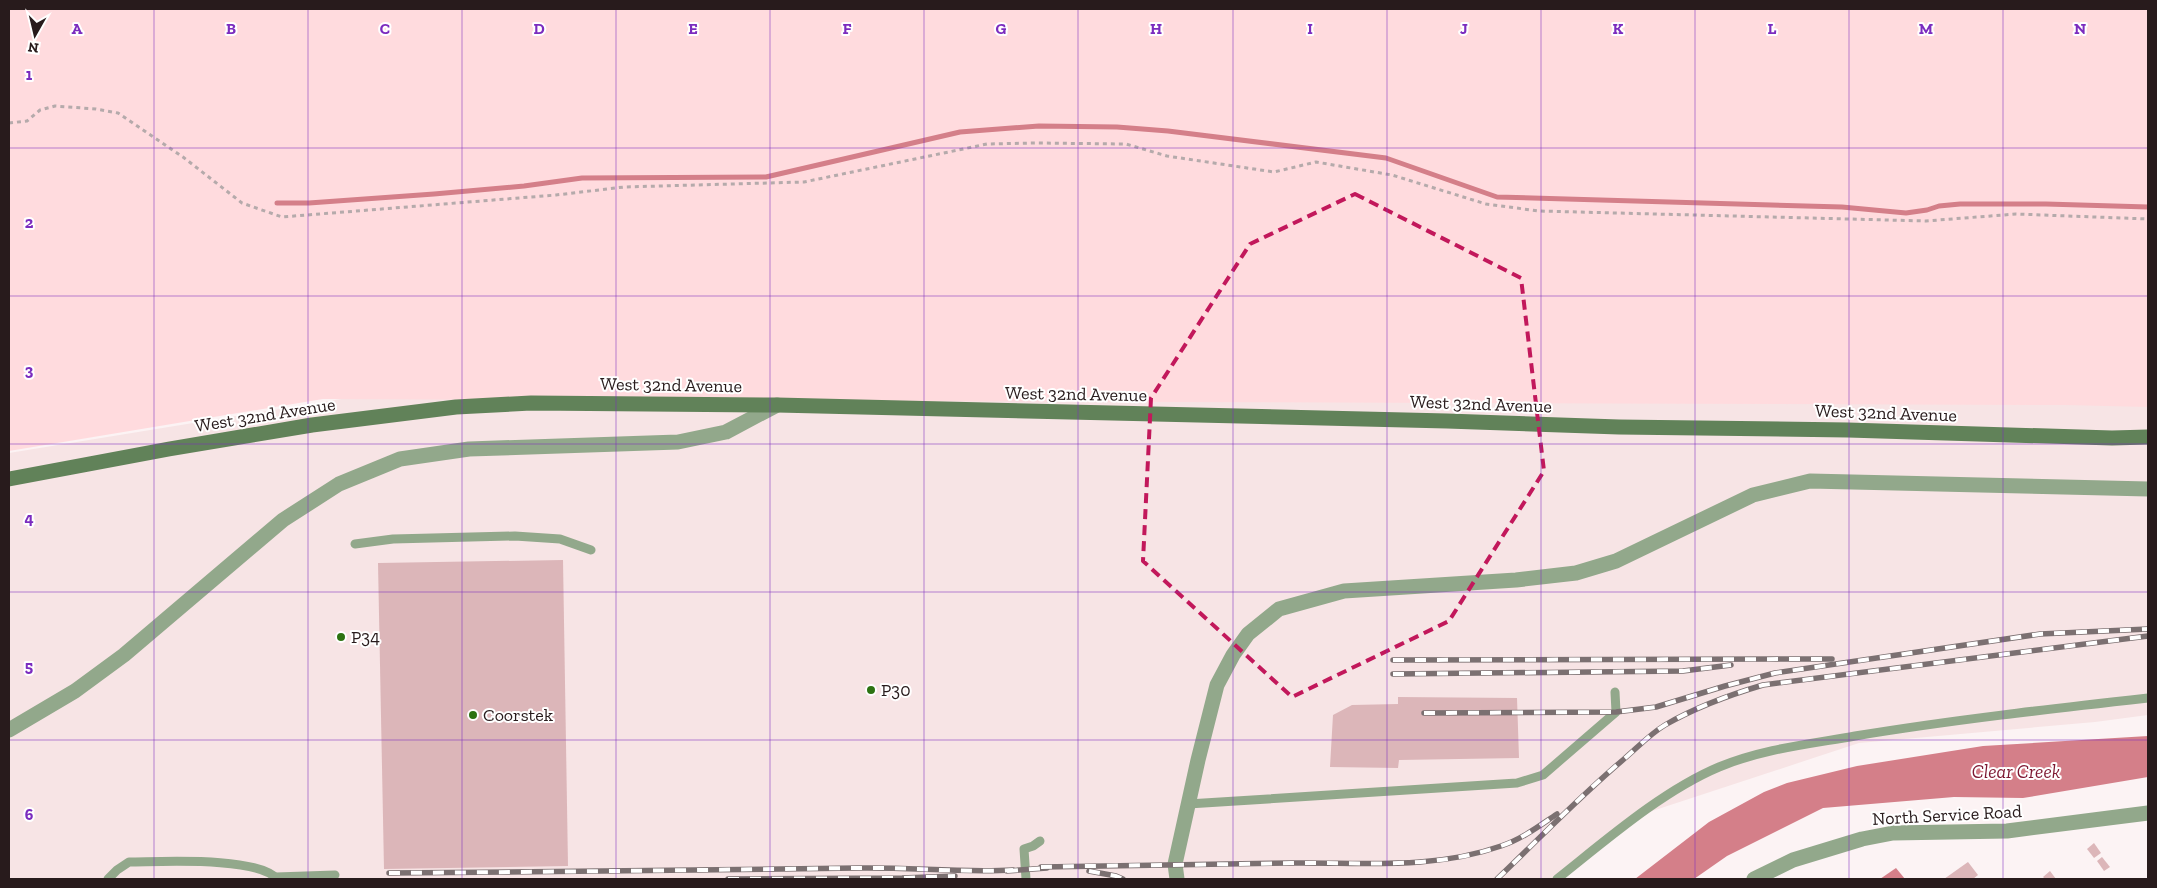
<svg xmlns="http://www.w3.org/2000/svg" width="2157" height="888" font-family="'Zilla Slab',serif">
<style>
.built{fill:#f7e4e5}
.green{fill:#ffdbde}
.water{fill:#d47f89}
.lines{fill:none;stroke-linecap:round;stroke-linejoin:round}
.stream{stroke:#d47f89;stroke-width:5}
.building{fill:#dcb6b9}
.path{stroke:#b5aaab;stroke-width:3;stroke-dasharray:4 4;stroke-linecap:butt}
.lane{stroke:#92a88b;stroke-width:9}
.street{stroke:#92a88b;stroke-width:15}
.secondary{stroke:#618259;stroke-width:15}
.rail-casing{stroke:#7b7071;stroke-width:5.5}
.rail{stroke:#fff;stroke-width:4;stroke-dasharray:11;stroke-linecap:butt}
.marked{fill:none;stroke:#c2185b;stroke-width:4;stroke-dasharray:10 6;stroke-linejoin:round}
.grid{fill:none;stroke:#7b2cbf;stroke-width:1;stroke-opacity:0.55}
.poi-dot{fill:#2c7211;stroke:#fff;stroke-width:2}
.labels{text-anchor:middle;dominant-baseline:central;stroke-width:4;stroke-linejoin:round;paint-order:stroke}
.street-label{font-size:18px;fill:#281b1c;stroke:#fff}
.poi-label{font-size:18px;fill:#281b1c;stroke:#fff;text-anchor:start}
.water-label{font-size:19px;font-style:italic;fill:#7d1731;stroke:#fff}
.grid-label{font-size:16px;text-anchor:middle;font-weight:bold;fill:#7b2cbf;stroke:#fff;stroke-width:4;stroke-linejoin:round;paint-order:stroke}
</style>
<rect width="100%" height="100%" fill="#fcf3f4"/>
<polygon class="built" points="630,352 2148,406 2148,715 2095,722 1859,743 1643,814 1554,879 9,879 9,453"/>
<polygon class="green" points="9,9 2148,9 2148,407 2065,405 323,399 9,451"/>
<g class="water">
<polygon points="2148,736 2148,777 2023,798 1954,797 1823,808 1727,856 1694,879 1635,879 1709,822 1764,792 1787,783 1857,766 1983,746"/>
<polygon points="1896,868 1905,879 1880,879"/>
</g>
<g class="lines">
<polyline class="stream" points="277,203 309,203 434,194 524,186 582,178 766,177 960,132 1039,126 1117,127 1168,131 1386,158 1497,197 1842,207 1906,213 1927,210 1939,206 1960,204 2046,204 2148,207"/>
</g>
<g class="building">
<polygon points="563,560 568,866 384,869 378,563"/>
<polygon points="1398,697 1517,698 1519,758 1399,760 1398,768 1330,767 1333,715 1352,705 1398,704"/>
<polygon points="2094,843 2101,853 2094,858 2087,849"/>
<polygon points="2102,857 2110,867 2104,871 2097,861"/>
<polygon points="1968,862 1978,875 1973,879 1944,879"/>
<polygon points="2050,871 2056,879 2045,879 2043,877"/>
</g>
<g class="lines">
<polyline class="path" points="9,123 27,121 40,110 55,106 96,109 118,113 183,157 242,203 282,217 556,195 624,187 804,182 987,144 1036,143 1126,144 1167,156 1274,172 1316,162 1392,175 1486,204 1539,211 1926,221 2016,214 2148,219"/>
<g class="lane">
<polyline points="355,544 393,539 515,536 560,539 591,550"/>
<polyline points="1188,804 1517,783 1543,775 1616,712 1615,692"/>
<polyline points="276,877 335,875"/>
<path d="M108,879L117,870L129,862C160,862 257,856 277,879"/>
<polyline points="1026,879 1024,849 1033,846 1040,841"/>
<path d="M1557,879C1605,841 1662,791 1719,767C1762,749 1810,744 1855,736C1952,720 2050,709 2148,698"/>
</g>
<g class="street">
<polyline points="9,730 75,691 124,655 283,520 339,484 400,459 469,449 678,442 726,432 777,405"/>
<polyline points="1177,879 1175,864 1198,760 1217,685 1233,655 1248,634 1279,609 1344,591 1516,580 1576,573 1616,561 1753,495 1810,481 2148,489"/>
<polyline points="1754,879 1793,860 1862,839 1893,833 2007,831 2148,813"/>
</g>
<polyline class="secondary" points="9,479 169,449 312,425 456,407 531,403 777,405 1447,421 1619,427 1848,430 2112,438 2148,437"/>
<defs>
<g id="rail">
<polyline points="1393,660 1832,659"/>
<polyline points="1393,674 1683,671 1731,665"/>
<polyline points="1424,713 1616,712 1656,707 1725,686 1775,673 2040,634 2148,629"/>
<path d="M1041,867C1124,865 1208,865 1291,863C1362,862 1433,870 1501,846C1522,839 1539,826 1557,814"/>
<polyline points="1007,871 1047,868"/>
<polyline points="1089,871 1116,876 1123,879"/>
<path d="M389,873C545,872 702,870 858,868C910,867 961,873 1013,870"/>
<polyline points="728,879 902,878 955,876"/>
<path d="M1497,879C1539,839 1579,797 1624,759C1637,748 1650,734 1665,725C1696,707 1729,695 1763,685L2148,636"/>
</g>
</defs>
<use href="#rail" class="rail-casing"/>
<use href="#rail" class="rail"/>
</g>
<path class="marked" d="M1355,194L1521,278L1544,471L1449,621L1292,697L1143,561L1151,398L1250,244Z"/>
<path class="grid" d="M154,9V879M308,9V879M462,9V879M616,9V879M770,9V879M924,9V879M1078,9V879M1233,9V879M1387,9V879M1541,9V879M1695,9V879M1849,9V879M2003,9V879M9,148H2148M9,296H2148M9,444H2148M9,592H2148M9,740H2148"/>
<g class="poi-dot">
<circle cx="341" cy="637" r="5"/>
<circle cx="871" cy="690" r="5"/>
<circle cx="473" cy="715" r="5"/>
</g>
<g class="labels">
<g class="street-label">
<text transform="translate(671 385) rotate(1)">West 32nd Avenue</text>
<text transform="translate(1076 394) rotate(1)">West 32nd Avenue</text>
<text transform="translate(1481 404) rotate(2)">West 32nd Avenue</text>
<text transform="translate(1886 413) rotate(2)">West 32nd Avenue</text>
<text transform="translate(265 415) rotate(-9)">West 32nd Avenue</text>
<text transform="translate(1947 815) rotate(-3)">North Service Road</text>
</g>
<g class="poi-label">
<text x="351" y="637">P34</text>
<text x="881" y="690">P30</text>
<text x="483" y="715">Coorstek</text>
</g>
<g class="water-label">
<text x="2016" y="771">Clear Creek</text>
</g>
</g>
<g class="grid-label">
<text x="77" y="34">A</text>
<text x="231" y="34">B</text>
<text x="385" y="34">C</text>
<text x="539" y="34">D</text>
<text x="693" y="34">E</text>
<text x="847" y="34">F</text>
<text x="1001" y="34">G</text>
<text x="1156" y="34">H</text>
<text x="1310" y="34">I</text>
<text x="1464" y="34">J</text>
<text x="1618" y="34">K</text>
<text x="1772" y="34">L</text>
<text x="1926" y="34">M</text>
<text x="2080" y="34">N</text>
<text x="29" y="80">1</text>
<text x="29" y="228">2</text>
<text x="29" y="376">3</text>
<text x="29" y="524">4</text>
<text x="29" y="672">5</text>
<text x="29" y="820">6</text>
</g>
<rect width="2157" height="888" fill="none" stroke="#281b1c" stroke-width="20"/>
<g transform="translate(35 35) rotate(188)" stroke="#ffffff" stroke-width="4" paint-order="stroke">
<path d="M0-4L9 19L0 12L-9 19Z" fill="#281b1c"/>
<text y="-8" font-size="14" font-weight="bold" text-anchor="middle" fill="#281b1c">N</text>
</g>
</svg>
